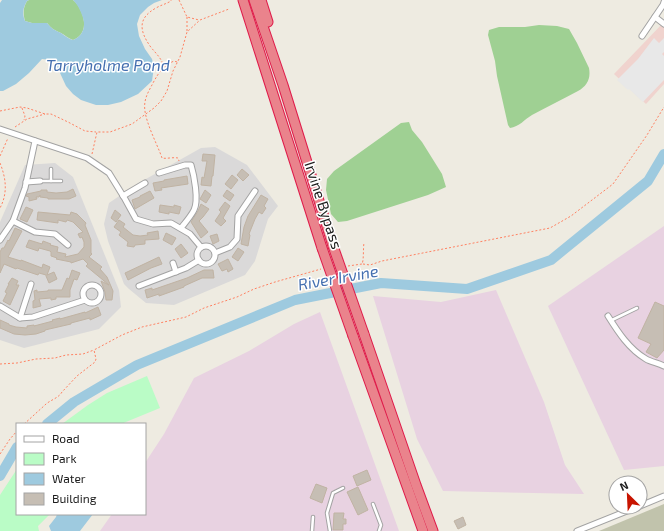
<svg xmlns="http://www.w3.org/2000/svg" width="664" height="531" font-family="'Exo 2',sans-serif">
<style>
.residential{fill:#dad9d9}
.commercial{fill:#f0d3ce}
.industrial{fill:#e8d2e1}
.construction{fill:#c1c3ac}
.forest{fill:#9fd093}
.park{fill:#bafcc6}
.parking{fill:#e8e8e8}
.water{fill:#9ecadf}
.lines{fill:none;stroke-linecap:round;stroke-linejoin:round}
.river{stroke:#9ecadf;stroke-width:10}
.building{fill:#c6beb4;stroke:#c0b3a3}
.lane-casing{stroke:#a3a3a3;stroke-width:4.5}
.street-casing{stroke:#a3a3a3;stroke-width:7}
.highway-casing{stroke:#df1b4a;stroke-width:11}
.path{stroke:#ff8161;stroke-width:1;stroke-dasharray:2 2;stroke-linecap:butt}
.lane{stroke:#fff;stroke-width:2.5}
.street{stroke:#fff;stroke-width:5}
.highway{stroke:#ea838c;stroke-width:9}
.highway-bridge-casing{stroke:#df1b4a;stroke-width:11;stroke-linecap:butt}
.highway-bridge{stroke:#ea838c;stroke-width:9}
.labels{text-anchor:middle;dominant-baseline:central;stroke-width:3;stroke-linejoin:round;paint-order:stroke}
.street-label{font-size:15px;fill:#1c1c1c;stroke:#fff}
.water-label{font-size:16px;font-style:italic;fill:#446fb0;stroke:#fff}
</style>
<rect width="100%" height="100%" fill="#eeebe1"/>
<g class="residential">
<polygon points="215,147 247,165 278,206 268,219 255,261 245,275 174,305 146,303 129,289 124,284 108,241 104,224 109,203 137,184 201,148"/>
<polygon points="55,163 73,177 119,290 121,307 99,329 24,348 0,340 0,222 25,165"/>
</g>
<polygon class="commercial" points="664,22 664,84 646,104 614,74"/>
<g class="industrial">
<polygon points="664,226 664,466 624,470 548,306"/>
<polygon points="496,290 544,402 565,465 584,494 443,491 417,439 373,296 441,302"/>
<polygon points="320,312 399,531 100,531 112,514 145,514 145,463 164,434 194,378 249,351 294,324"/>
</g>
<polygon class="construction" points="664,504 664,531 599,531"/>
<g class="forest">
<path d="M29,0H73C79,4 85,18 84,25C84,32 79,38 73,40C68,38 66,36 61,33C54,30 52,29 47,23H32L25,21C23,13 23,8 27,1Z"/>
<path d="M539,25L557,26L569,29L577,43L589,68C591,79 587,86 578,91C563,99 547,107 532,115C525,119 519,127 510,128L508,125L497,76L495,61L488,35L489,30L499,27H525Z"/>
<polygon points="409,122 412,130 422,142 442,174 446,187 428,195 347,221 338,222 331,214 326,190 327,179 334,171 401,123"/>
</g>
<g class="park">
<polygon points="147,376 160,408 121,424 62,424 88,405 107,393"/>
<polygon points="17,469 17,514 50,514 38,526 39,531 0,531 0,495"/>
</g>
<polygon class="parking" points="654,38 659,43 664,38 664,52 662,54 664,56 664,80 643,102 629,89 628,90 617,80 638,59"/>
<g class="water">
<path d="M2,0H29L27,1C23,8 22,13 25,21L32,23H47C52,29 54,30 61,33C65,36 69,39 73,40C79,38 84,32 84,25C85,19 78,4 73,0H162L154,3L148,7L140,15L137,24L139,36L145,49L152,59L154,67L152,81L138,94L121,102L108,105H96L81,100L73,94L66,86L55,62L50,60L42,59L29,73L16,84L3,91H0V3Z"/>
<polygon points="57,514 93,514 80,531 51,531 49,526 56,517"/>
</g>
<g class="lines">
<g class="river">
<polyline points="47,424 74,402 137,365 295,300 381,283 467,289 551,260 648,181 664,154"/>
<polyline points="0,476 17,447"/>
</g>
</g>
<g class="building">
<polygon points="203,154 215,155 213,176 212,176 211,186 201,185 202,177 204,178 207,161 202,161"/>
<polygon points="242,169 249,175 243,181 237,175"/>
<polygon points="232,175 238,180 231,189 225,184"/>
<polygon points="187,176 188,184 161,188 162,190 155,191 153,183 164,181 164,180"/>
<polygon points="73,189 76,196 69,199 48,199 48,198 40,197 40,195 39,197 36,197 37,199 29,201 29,197 26,196 27,194 41,191 41,190 47,190 47,192 56,193 67,192"/>
<polygon points="205,190 211,195 206,203 200,199"/>
<polygon points="227,190 234,195 230,201 223,196"/>
<polygon points="150,191 154,198 135,209 132,200 140,197 140,196"/>
<polygon points="261,195 268,199 264,206 266,208 262,214 259,212 255,219 249,234 250,235 248,246 241,244 244,227 248,216"/>
<polygon points="225,202 230,206 223,218 226,221 221,226 215,221 221,212 219,210"/>
<polygon points="201,204 209,209 203,217 199,221 208,232 201,238 191,222 198,211"/>
<polygon points="160,205 174,207 174,205 181,207 179,214 169,212 169,214 159,212"/>
<polygon points="26,207 33,210 27,222 20,219"/>
<polygon points="115,210 121,215 116,222 111,218"/>
<polygon points="38,212 70,215 71,212 77,214 86,223 85,225 91,240 91,253 92,254 89,257 102,267 100,269 107,277 113,291 112,300 106,300 105,292 101,281 109,285 86,266 88,264 83,259 71,263 71,262 56,259 57,258 51,256 51,252 50,251 39,248 38,251 26,247 29,240 42,244 43,241 51,244 50,245 58,247 57,252 66,254 65,257 78,254 84,247 84,242 82,237 80,238 78,234 83,232 73,222 67,220 66,222 58,220 58,223 37,220"/>
<polygon points="119,220 125,224 123,227 133,235 140,236 148,235 147,233 158,231 159,239 145,240 145,244 135,245 134,247 127,246 128,242 119,235 121,232 114,227"/>
<polygon points="15,228 22,231 8,257 21,261 21,260 42,268 43,264 50,267 47,275 54,272 57,279 49,283 46,276 46,275 39,273 38,275 17,268 16,269 4,264 0,273 0,252 2,248 4,248 8,240 9,241"/>
<polygon points="166,233 176,238 172,245 163,240"/>
<polygon points="217,234 219,241 213,244 210,236"/>
<polygon points="181,244 188,253 181,258 175,249"/>
<polygon points="238,248 244,252 238,261 232,257"/>
<polygon points="159,257 162,264 151,268 128,280 125,273"/>
<polygon points="228,259 233,269 228,272 227,269 222,271 218,264"/>
<polygon points="72,270 80,273 77,280 74,279 70,290 70,297 56,297 56,299 51,300 51,298 39,299 41,306 33,308 33,301 35,300 34,291 37,290 37,292 48,291 48,290 62,290 67,278 69,279"/>
<polygon points="204,270 213,270 214,278 202,278 184,286 184,287 159,296 159,294 147,298 145,290 152,288 152,290 187,278"/>
<polygon points="12,278 18,281 16,285 19,285 10,305 3,301 7,293 5,292 9,284 8,284"/>
<polygon points="655,302 664,306 664,350 657,358 646,352 651,344 638,338"/>
<polygon points="98,307 101,315 90,320 90,318 71,323 71,324 45,330 45,331 36,334 25,335 14,334 0,328 0,320 9,324 9,325 16,327 27,328 27,326 34,325 34,326 53,321 52,320 60,318 60,319 85,312 85,313"/>
<polygon points="367,470 371,480 357,486 353,476"/>
<polygon points="316,484 327,488 322,503 310,498"/>
<polygon points="358,487 368,510 358,515 347,492"/>
<polygon points="334,513 344,513 343,519 346,519 346,524 343,524 343,530 333,530"/>
<polygon points="463,517 466,525 458,529 454,521"/>
</g>
<g class="lines">
<defs>
<g id="lane">
<polyline points="41,181 61,181"/>
<polyline points="51,181 51,169"/>
<polyline points="612,320 637,308"/>
<polyline points="373,504 381,525 379,531"/>
<polyline points="312,531 313,517"/>
<polyline points="330,531 327,513 333,493 343,488"/>
</g>
<g id="street">
<polyline points="655,17 664,24"/>
<polyline points="642,36 663,5 664,2"/>
<polyline points="0,129 87,158 109,173 125,199 136,219 153,224 171,223 190,234 201,247"/>
<path d="M159,173L185,165H191C194,175 199,200 194,210C191,216 185,223 181,228"/>
<polyline points="26,182 40,181"/>
<polyline points="123,196 145,183"/>
<polyline points="13,221 35,232 55,234 68,245"/>
<polyline points="0,240 13,221 25,188 35,141"/>
<circle cx="206" cy="255" r="9"/>
<polyline points="215,253 230,247 237,239 238,216 255,191"/>
<polyline points="173,263 176,272"/>
<circle cx="92" cy="294" r="9"/>
<polyline points="139,286 186,268 199,260"/>
<polyline points="0,306 20,318 33,317 85,300"/>
<path d="M608,316C618,332 629,349 646,359C651,362 658,363 664,366"/>
<polyline points="20,318 31,284"/>
<polyline points="640,506 664,496"/>
<polyline points="577,531 637,507"/>
</g>
<g id="highway">
<polyline points="243,0 322,248"/>
<polyline points="254,0 283,85 333,246"/>
<polyline points="261,0 268,22"/>
<polyline points="364,334 416,485 433,531"/>
<polyline points="353,336 423,531"/>
</g>
</defs>
<use href="#lane" class="lane-casing"/>
<use href="#street" class="street-casing"/>
<use href="#highway" class="highway-casing"/>
<g class="path">
<polyline points="179,0 187,17 199,20"/>
<polyline points="187,17 187,31"/>
<path d="M177,62L174,61C163,66 159,72 153,83C150,89 146,95 145,102C142,117 157,143 162,158C166,159 173,157 178,158L179,161"/>
<path d="M164,67C161,57 156,54 150,46C139,30 138,18 156,8C161,5 166,4 171,1V0"/>
<polyline points="22,108 25,116 24,120"/>
<polyline points="0,111 20,107 27,108 45,114 51,114 68,122 85,131 96,132"/>
<polyline points="15,127 27,119 45,114"/>
<polyline points="92,154 97,132 110,132 132,124 154,108 161,101 167,91 173,71 180,57 187,32 200,20 229,9"/>
<polyline points="0,156 8,138"/>
<path d="M0,163C6,178 8,193 0,208"/>
<polyline points="363,264 370,265 382,261 550,228 571,216 613,184 647,135 664,107"/>
<path d="M348,266L362,264C364,260 363,248 364,243"/>
<polyline points="0,364 17,363 36,359 55,358 66,355 83,354 94,350"/>
<path d="M24,424C31,418 37,412 44,406C49,400 58,399 62,392L77,376L95,362L96,359L94,350L122,335L142,327L186,317L204,308L237,297L254,289L275,282L321,269"/>
<polyline points="0,454 10,439 17,431"/>
</g>
<use href="#lane" class="lane"/>
<use href="#street" class="street"/>
<use href="#highway" class="highway"/>
<defs>
<g id="highway-bridge">
<polyline points="333,246 364,334"/>
<polyline points="322,248 353,336"/>
</g>
</defs>
<use href="#highway-bridge" class="highway-bridge-casing"/>
<use href="#highway-bridge" class="highway-bridge"/>
</g>
<g class="labels">
<g class="street-label">
<text transform="translate(324 205) rotate(72)">Irvine Bypass</text>
</g>
<g class="water-label">
<text x="108" y="64">Tarryholme Pond</text>
<text transform="translate(338 277) rotate(-10)">River Irvine</text>
</g>
</g>
<rect x="16" y="423" width="130" height="92" fill="#ffffff" stroke="#a4a4a4"/>
<rect x="24" y="436" width="20" height="6" fill="#ffffff" stroke="#a4a4a4"/>
<text x="52" y="443" font-size="12" fill="#1c1c1c">Road</text>
<rect x="24" y="453" width="20" height="12" fill="#bafcc6" stroke="#a4a4a4"/>
<text x="52" y="463" font-size="12" fill="#1c1c1c">Park</text>
<rect x="24" y="473" width="20" height="12" fill="#9ecadf" stroke="#a4a4a4"/>
<text x="52" y="483" font-size="12" fill="#1c1c1c">Water</text>
<rect x="24" y="493" width="20" height="12" fill="#c6beb4" stroke="#a4a4a4"/>
<text x="52" y="503" font-size="12" fill="#1c1c1c">Building</text>
<g transform="translate(628 495) rotate(336)"><circle r="19" fill="#ffffff" stroke="#a4a4a4"/>
<path d="M0-3L7 15L0 10L-7 15Z" fill="#c81400"/>
<text y="-6" font-size="11" font-weight="bold" text-anchor="middle" fill="#1c1c1c">N</text>
</g>
</svg>
